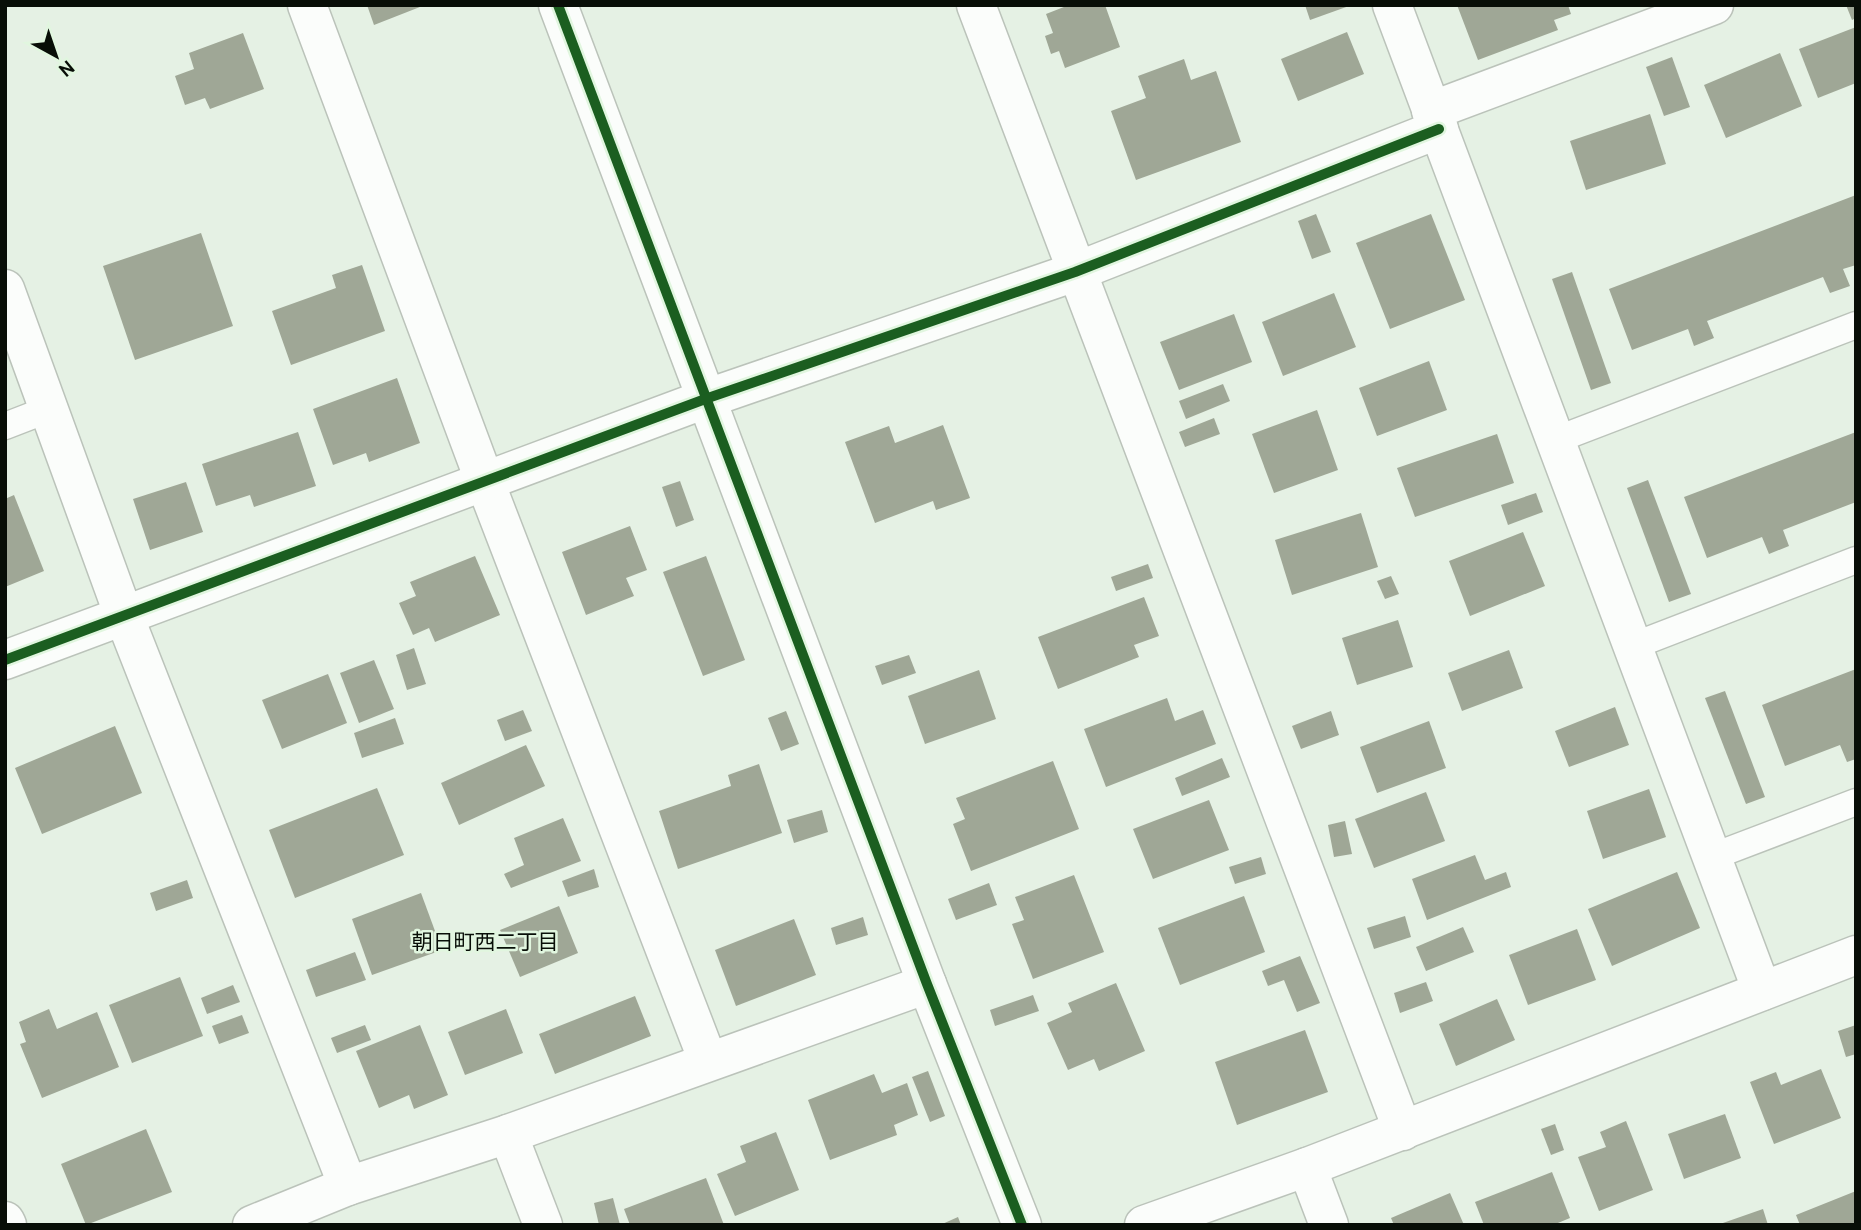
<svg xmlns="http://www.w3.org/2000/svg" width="1861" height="1230" font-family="Cabin,'Noto Sans JP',sans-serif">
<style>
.building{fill:#9fa796}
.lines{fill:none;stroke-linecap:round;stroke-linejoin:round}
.service-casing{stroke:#bbc3ba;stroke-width:29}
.minor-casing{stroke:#bbc3ba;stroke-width:41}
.service{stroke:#fbfdfb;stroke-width:26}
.minor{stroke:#fbfdfb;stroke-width:38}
.cycleway-casing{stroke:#e1f6df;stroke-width:15}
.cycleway{stroke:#1b5e20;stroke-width:10}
.labels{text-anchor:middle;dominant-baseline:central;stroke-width:5;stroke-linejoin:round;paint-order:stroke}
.neighbourhood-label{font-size:21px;fill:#080e07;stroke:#e1f6df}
</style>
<rect width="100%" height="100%" fill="#e5f1e4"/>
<g class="building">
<polygon points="367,5 425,5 374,25"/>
<polygon points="1069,5 1105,5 1120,47 1065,68 1059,51 1051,54 1045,36 1053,33 1046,14"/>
<polygon points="1305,5 1349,5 1349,6 1310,20"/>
<polygon points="1457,5 1568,5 1571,14 1554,20 1558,30 1478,60"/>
<polygon points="1846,5 1856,5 1856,18 1852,20"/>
<polygon points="1856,27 1856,83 1818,98 1799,49"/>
<polygon points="1347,32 1364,74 1298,101 1281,59"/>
<polygon points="243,33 264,89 210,109 205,98 185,105 175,76 194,69 189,53"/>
<polygon points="1780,53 1802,106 1726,138 1704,85"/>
<polygon points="1672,57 1690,107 1664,116 1646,67"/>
<polygon points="1184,59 1191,80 1216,71 1241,142 1136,180 1111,111 1146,98 1138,76"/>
<polygon points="1650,114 1666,164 1586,190 1570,141"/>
<polygon points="1856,195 1856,265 1843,269 1850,286 1830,293 1823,277 1707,321 1714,338 1694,346 1688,329 1632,350 1609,289"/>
<polygon points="1316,214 1331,252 1312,259 1298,221"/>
<polygon points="1431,214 1465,300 1390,329 1356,243"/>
<polygon points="201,233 233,326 135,360 103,266"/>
<polygon points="362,265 385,331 291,365 272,311 336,288 332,275"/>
<polygon points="1572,272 1611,383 1591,390 1552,279"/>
<polygon points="1334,293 1356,347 1283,376 1262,322"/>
<polygon points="1234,314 1252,362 1179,390 1160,342"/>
<polygon points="1429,361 1447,410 1377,436 1359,388"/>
<polygon points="397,378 420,443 369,462 366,453 333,465 313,409"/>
<polygon points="1223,384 1230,401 1186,419 1179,401"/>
<polygon points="1317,410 1338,470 1274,493 1252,434"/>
<polygon points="1214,418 1220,434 1185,447 1179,432"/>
<polygon points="943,425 970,498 936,510 933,501 875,523 845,442 889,426 895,443"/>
<polygon points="298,432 316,486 254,507 250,495 216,506 202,464"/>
<polygon points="1856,432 1856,502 1783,530 1789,546 1769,554 1762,537 1707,558 1684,497"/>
<polygon points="1497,434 1514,483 1415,517 1397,468"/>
<polygon points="1648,480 1691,594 1669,602 1627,488"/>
<polygon points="680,481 694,520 676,527 662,487"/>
<polygon points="186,482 203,532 150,550 133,499"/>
<polygon points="1536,493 1543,512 1508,525 1501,505"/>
<polygon points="14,495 44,571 5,587 5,499"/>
<polygon points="1361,513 1378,567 1292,595 1275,540"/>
<polygon points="630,526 647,570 626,578 634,596 586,615 562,552"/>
<polygon points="1523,532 1545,586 1470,616 1449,561"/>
<polygon points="475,556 500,615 435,642 429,628 413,635 399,603 416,596 410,582"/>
<polygon points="706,556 745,660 703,676 663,572"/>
<polygon points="1148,564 1153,578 1116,591 1111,577"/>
<polygon points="1391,576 1399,594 1385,599 1377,581"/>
<polygon points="1144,597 1159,636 1134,645 1139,657 1058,689 1038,637"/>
<polygon points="1398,620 1413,667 1357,685 1342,638"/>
<polygon points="414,648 426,684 407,690 396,655"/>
<polygon points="1509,650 1523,688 1462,711 1448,673"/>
<polygon points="909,655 916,673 882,685 875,666"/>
<polygon points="374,660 394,709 359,723 340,673"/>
<polygon points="1856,669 1856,759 1847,762 1840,745 1785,766 1762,705"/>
<polygon points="979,670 996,719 925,744 908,696"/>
<polygon points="328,674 347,723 282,749 262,700"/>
<polygon points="1725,691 1765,797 1746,804 1705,698"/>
<polygon points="1167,698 1175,721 1203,710 1216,744 1106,787 1084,729"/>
<polygon points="1615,707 1629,745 1569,767 1555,731"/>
<polygon points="523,710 532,731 505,741 497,720"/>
<polygon points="786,711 799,744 781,751 768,718"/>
<polygon points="1331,711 1339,735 1301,749 1292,726"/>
<polygon points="395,718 404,744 362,758 354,733"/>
<polygon points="1429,721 1446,768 1377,793 1360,747"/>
<polygon points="115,726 142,793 42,834 15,768"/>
<polygon points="526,745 545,786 459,825 441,783"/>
<polygon points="1222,758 1230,777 1182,796 1175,778"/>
<polygon points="1053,761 1079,829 971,871 953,824 965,819 956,798"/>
<polygon points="759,764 782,833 678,869 659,811 731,786 728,775"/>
<polygon points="377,788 404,855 295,898 269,830"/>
<polygon points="1649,789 1666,837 1603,859 1587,811"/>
<polygon points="1426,792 1445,841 1374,868 1355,819"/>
<polygon points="1209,800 1229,850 1153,879 1133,829"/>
<polygon points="822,810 828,832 794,843 787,820"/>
<polygon points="563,818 581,861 511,888 504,874 524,865 514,838"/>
<polygon points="1345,821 1352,854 1334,857 1328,825"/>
<polygon points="1475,855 1485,880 1506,872 1511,887 1427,920 1412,879"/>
<polygon points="1261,857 1266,874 1235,884 1229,867"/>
<polygon points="594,869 599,887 568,897 562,881"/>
<polygon points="1677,872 1700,928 1612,966 1588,909"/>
<polygon points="1074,875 1104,952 1033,979 1012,924 1024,920 1015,897"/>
<polygon points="187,880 193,898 156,911 150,893"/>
<polygon points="989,883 997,905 956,920 948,899"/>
<polygon points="421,893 442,950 372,975 352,919"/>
<polygon points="1244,896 1265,952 1180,985 1158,928"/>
<polygon points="559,906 578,953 520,977 500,930"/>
<polygon points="1405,916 1411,937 1374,949 1367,928"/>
<polygon points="863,917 868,935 836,945 831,928"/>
<polygon points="794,919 816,975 736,1006 715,950"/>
<polygon points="1463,927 1474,952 1426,971 1416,947"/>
<polygon points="1577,929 1596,980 1528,1005 1509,955"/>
<polygon points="355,952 366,980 316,997 306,970"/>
<polygon points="1300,956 1320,1003 1297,1012 1284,980 1268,986 1262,971"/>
<polygon points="180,977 203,1036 132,1063 109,1005"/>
<polygon points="1426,982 1433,1001 1400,1013 1394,993"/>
<polygon points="1116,983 1145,1051 1099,1071 1094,1059 1068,1070 1047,1023 1072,1012 1068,1003"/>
<polygon points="233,985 240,1002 207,1014 201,998"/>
<polygon points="1033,995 1039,1011 995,1026 990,1010"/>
<polygon points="635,996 651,1036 555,1074 539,1034"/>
<polygon points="1497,999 1515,1040 1456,1066 1439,1024"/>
<polygon points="49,1009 57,1029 97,1012 119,1067 42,1098 20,1044 26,1042 19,1022"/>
<polygon points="506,1009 523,1053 465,1075 448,1032"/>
<polygon points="242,1015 249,1033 219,1044 212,1026"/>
<polygon points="365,1025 371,1040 337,1053 331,1038"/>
<polygon points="420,1025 448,1095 414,1109 409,1095 379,1108 356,1051"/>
<polygon points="1856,1025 1856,1054 1846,1057 1838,1031"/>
<polygon points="1305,1030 1328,1092 1237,1125 1215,1062"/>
<polygon points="1821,1069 1841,1118 1774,1144 1750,1082 1776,1072 1781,1085"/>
<polygon points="928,1071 945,1116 930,1122 912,1077"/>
<polygon points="874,1074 882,1093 907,1083 918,1115 894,1125 897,1135 830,1160 808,1100"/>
<polygon points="1725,1114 1741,1158 1684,1179 1668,1134"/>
<polygon points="1626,1121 1653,1190 1599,1211 1578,1157 1606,1147 1600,1132"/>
<polygon points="1555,1124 1564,1150 1551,1155 1541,1129"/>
<polygon points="146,1129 172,1192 86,1225 61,1164"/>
<polygon points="776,1132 799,1190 735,1216 717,1174 746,1162 740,1146"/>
<polygon points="1552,1172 1570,1218 1553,1225 1484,1225 1475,1202"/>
<polygon points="706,1178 724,1225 630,1225 624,1209"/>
<polygon points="1856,1191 1856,1225 1800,1225 1796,1215"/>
<polygon points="1450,1193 1464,1225 1394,1225 1391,1218"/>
<polygon points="613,1198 620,1225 599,1225 594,1203"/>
<polygon points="1763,1209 1768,1225 1720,1225 1720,1224"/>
<polygon points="958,1217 961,1225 940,1225"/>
</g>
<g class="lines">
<defs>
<g id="service">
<polyline points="5,426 49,409"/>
<polyline points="1553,441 1856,325"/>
<polyline points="1633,646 1856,560"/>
<polyline points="1714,856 1856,802"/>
</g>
<g id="minor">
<polyline points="307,5 485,482 708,1061"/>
<polyline points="558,5 927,984 1022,1225"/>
<polyline points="976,5 1403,1131"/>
<polyline points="1392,5 1762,991"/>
<polyline points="1431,111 1714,5"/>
<polyline points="5,289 124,616 348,1186"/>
<polyline points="5,660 708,398 1075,272 1439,129"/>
<polyline points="508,1134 543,1225"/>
<polyline points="1307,1167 1329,1225"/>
<polyline points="5,1221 7,1225"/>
<polyline points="252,1225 348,1186 508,1134 927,984"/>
<polyline points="1144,1225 1307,1167 1856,955"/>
</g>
</defs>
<use href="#service" class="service-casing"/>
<use href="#minor" class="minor-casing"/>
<use href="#service" class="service"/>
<use href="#minor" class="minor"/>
<defs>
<g id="cycleway">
<polyline points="558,5 927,984 1022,1225"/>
<polyline points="5,660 708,398 1075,272 1439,129"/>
</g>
</defs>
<use href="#cycleway" class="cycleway-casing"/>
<use href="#cycleway" class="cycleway"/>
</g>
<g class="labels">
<g class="neighbourhood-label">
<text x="485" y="941">朝日町西二丁目</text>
</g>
</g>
<rect width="1861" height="1230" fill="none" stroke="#080e07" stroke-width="14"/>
<g transform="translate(56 56) rotate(140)" stroke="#e1f6df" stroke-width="5" paint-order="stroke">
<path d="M0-5L12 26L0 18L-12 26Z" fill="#080e07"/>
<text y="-10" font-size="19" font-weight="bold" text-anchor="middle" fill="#080e07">N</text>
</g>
</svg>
